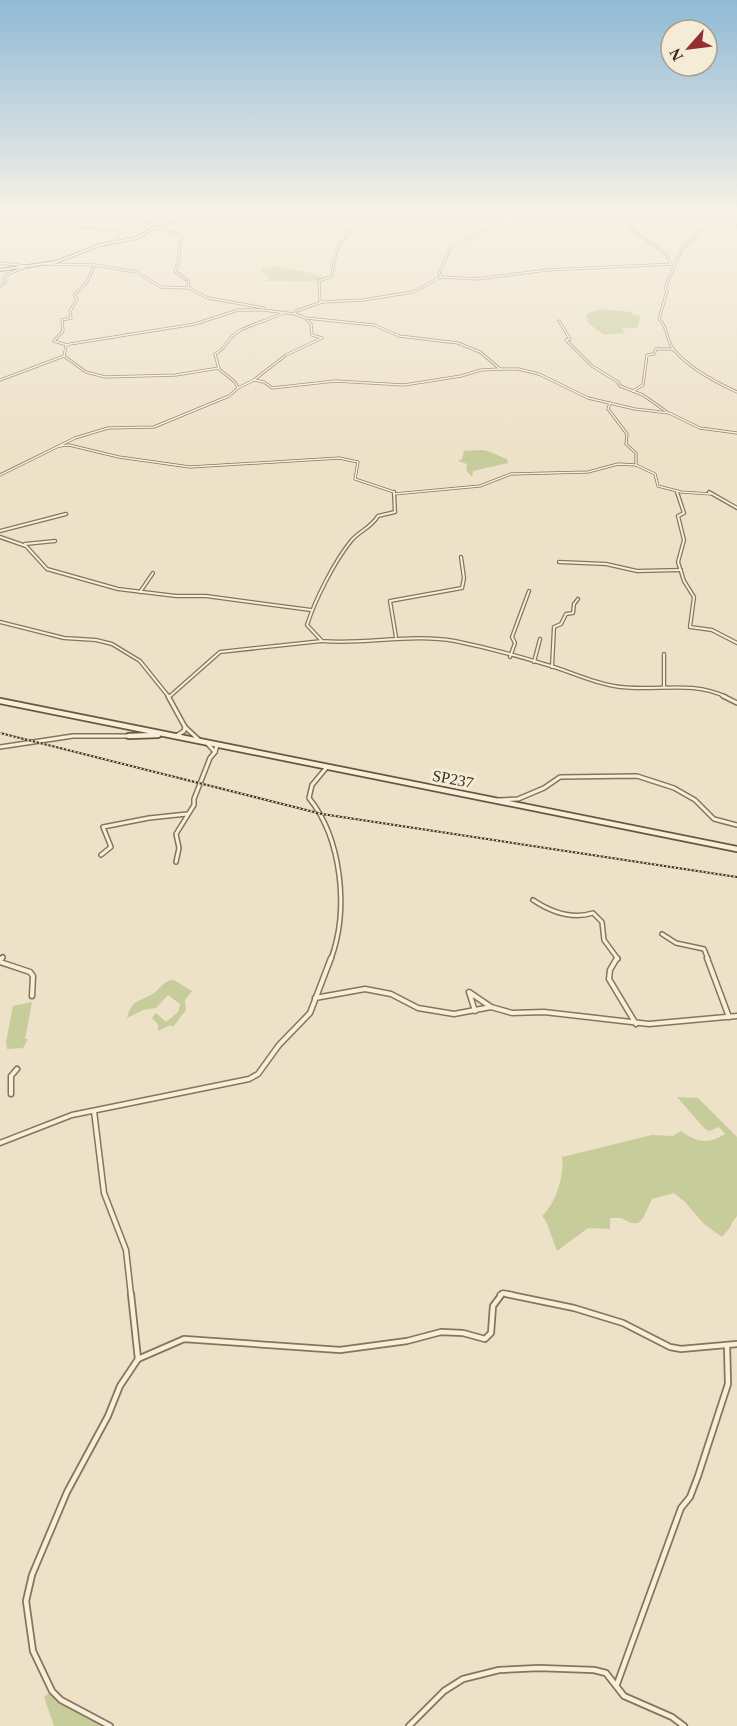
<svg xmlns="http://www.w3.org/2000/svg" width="737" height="1726" font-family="'Times New Roman',serif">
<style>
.green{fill:#c7cc9b}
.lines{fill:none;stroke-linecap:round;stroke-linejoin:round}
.street-far4-casing{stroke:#89735d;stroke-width:3}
.street-far3-casing{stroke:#89735d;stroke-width:4.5}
.street-far2-casing{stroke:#89735d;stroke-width:6}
.street-far1-casing{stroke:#89735d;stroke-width:7}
.street-casing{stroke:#89735d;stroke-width:8}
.secondary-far1-casing{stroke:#6b5540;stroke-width:4}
.secondary-casing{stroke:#6b5540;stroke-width:8}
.street-far4{stroke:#f8efdb;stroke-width:1.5}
.street-far3{stroke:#f8efdb;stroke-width:2}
.street-far2{stroke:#f8efdb;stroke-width:3}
.street-far1{stroke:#f8efdb;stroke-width:4}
.street{stroke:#f8efdb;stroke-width:4.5}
.secondary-far1{stroke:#f8efdb;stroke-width:2}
.secondary{stroke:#f8efdb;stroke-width:4.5}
.rail-casing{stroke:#3a2c20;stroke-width:2}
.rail{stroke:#f5ecd7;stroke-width:1.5;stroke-dasharray:2;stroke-linecap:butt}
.labels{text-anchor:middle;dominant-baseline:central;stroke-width:6;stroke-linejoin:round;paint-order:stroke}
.street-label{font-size:16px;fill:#3a2c20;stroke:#f5ecd7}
</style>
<rect width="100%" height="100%" fill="#ede1c8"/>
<g class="green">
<path d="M277,266L309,272L327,278C306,286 281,278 258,282L270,279L261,271V268Z"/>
<polygon points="599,309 632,312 632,314 641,316 637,328 622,328 625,333 604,335 588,323 586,314"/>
<path d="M482,450C491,451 498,456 507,459L508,463L473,471L472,477L466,470L467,464L458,461L462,459L464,451Z"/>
<path d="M174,980L192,991L185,1000L186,1010L173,1027L170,1025L158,1031V1024L152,1018L156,1013L166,1022L178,1012L180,1004L168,995L156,1008L143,1010L127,1018C132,999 140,1002 154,993C162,987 163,981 174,980Z"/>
<polygon points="32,1002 25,1039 28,1039 23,1048 7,1049 6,1042 13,1006"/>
<path d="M677,1097L698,1098L737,1137V1216L731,1224V1226L722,1237L704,1224L685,1202L674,1193L652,1199L643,1218L638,1223H631L621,1218H610V1229L588,1228L557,1251L546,1221L542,1216C555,1205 565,1175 562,1157L652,1135L673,1136L681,1131C695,1142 709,1145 725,1134L719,1127L709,1131L705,1129Z"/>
<polygon points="52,1691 65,1704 106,1726 54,1726 44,1697"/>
</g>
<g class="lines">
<defs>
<g id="street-far4">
<polyline points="96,211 129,211"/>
<polyline points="631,211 631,229 667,255 670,263"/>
<polyline points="721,211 714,216 737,227"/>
<polyline points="0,214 92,211"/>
<path d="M714,216L681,250L665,288L667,291L659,319C668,327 666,339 673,349C689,368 715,382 737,392"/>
<polyline points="80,227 122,231 112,242"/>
<polyline points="0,263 26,266"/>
<polyline points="46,264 95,265 136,272 161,287 189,288 208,298 264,308"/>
<polyline points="441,277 476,279 547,270 675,264"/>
<polyline points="0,286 6,282 4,277 6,275 25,267"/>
<path d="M189,288L188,281L175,271C182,259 176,248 183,235L153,228L208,212L256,211"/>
<polyline points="322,302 320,301 319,281 332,276 336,251 341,242 354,227 375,211"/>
<polyline points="295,314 306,318 374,325 399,336 458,343 480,352 500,369 518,369 539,374 588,398 635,409 669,413 700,428 737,433"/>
<polyline points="559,321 570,339 566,340 592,366 618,382 620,386 643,395 667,412"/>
<polyline points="67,345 54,341 63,331 62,320 71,318 70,311 77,299 74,295 87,282 95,265"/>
<polyline points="64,356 86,372 105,377 176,375 219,368"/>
<polyline points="0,380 64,356 66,346 70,344 195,324 238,310 263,310 295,314 296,311 322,302 363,300 413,292 441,277 439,273 451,247 491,227 501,211"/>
<polyline points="254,380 264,382 272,388 335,381 404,385 461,376 481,370 500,369"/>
<polyline points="238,388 254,380 286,355 322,338 312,335 311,324 307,320"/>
<polyline points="633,391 643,385 647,355 654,354 656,349 674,349"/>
<polyline points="610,403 608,409 627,434 626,444 636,453 636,465 655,474 658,486 681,492 711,494"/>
<polyline points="59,446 69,445 119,457 190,467 339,458 358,462 355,479 394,492"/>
<path d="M0,475L75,438L108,428L154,427L229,396L238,388L235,382L219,369L215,354C226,349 228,337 239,331C254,323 270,320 285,312"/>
<polyline points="394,494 480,486 511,474 588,472 618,464 636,465"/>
</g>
<g id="street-far3">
<path d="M394,492L395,512L378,516C371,528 359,531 351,541C334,562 315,600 307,625L322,641C366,645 410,633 455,641C484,647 515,655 544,664C567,670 590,682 614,686C652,693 690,679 726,697"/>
<polyline points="677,492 684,513 678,516 684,540 678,562 684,581 694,597 690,627 712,630 737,643"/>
<polyline points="709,492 737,508"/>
<polyline points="0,531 66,514"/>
<polyline points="0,537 26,546 47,569 118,589 176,596 206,596 311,610"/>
<polyline points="25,544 55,541"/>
<polyline points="559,562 606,564 637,571 681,570"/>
<polyline points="140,592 153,573"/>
<polyline points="0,622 64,638 96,640 112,644 140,661 169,697"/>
<polyline points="396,637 390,601 462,588 464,578 461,557"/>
<polyline points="664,654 664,687"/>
<polyline points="510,657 515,643 512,637 529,591"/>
<polyline points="534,662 540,639"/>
<polyline points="552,667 554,627 561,624 566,614 573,613 574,604 578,599"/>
<polyline points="169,697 220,652 322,641"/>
</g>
<g id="street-far2">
<polyline points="168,696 185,727"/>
<polyline points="723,696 737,703"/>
<polyline points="176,736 184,731 185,727 198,739"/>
<polyline points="206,742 215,752 217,745"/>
<polyline points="0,747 73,736 129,736"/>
<path d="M327,767L312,785L309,798C342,839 349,910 331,959"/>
<polyline points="498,800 518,799 544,788 560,777 637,776 674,788 695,800 714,819 737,825"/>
<polyline points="101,855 111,847 103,827 149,818 187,814"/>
<polyline points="176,862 179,848 176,834 194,805 194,799 210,758 215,752"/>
<path d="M533,900C551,912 571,920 593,913L602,922L604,940L618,959"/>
<polyline points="662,934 676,943 704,949 708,959"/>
<polyline points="1,959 3,957"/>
</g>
<g id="street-far1">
<polyline points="617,958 610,970 609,979 636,1024"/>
<polyline points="707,958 729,1017"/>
<polyline points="0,960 2,958"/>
<polyline points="0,962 30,972 33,976 32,996"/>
<polyline points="315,998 365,989 391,994 418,1008 454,1014 491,1007"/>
<polyline points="475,1011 469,992 491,1007 512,1013 544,1012 649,1024 737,1016"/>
<polyline points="11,1094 11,1076 17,1069"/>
<polyline points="94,1111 104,1193 126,1250 131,1295"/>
<polyline points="0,1143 72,1115 249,1079 258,1074 279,1045 310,1013 331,958"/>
<polyline points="500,1295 503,1293 513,1295"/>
</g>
<g id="street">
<polyline points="131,1294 138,1359"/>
<polyline points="506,1294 574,1308 623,1323 670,1347 681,1349 737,1344"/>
<polyline points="617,1684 681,1508 690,1497 698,1476 728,1384 727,1345"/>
<polyline points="110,1726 61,1700 52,1691 33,1651 26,1601 32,1575 67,1492 108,1416 120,1386 138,1359 184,1339 340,1350 407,1341 441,1332 463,1333 485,1339 491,1333 493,1306 502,1294"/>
<polyline points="409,1726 444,1691 463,1679 499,1670 539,1668 594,1670 606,1673 624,1696 672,1717 684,1726"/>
</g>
<polyline id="secondary-far1" points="0,270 56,262 100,245 137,238 153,228 150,222 140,220 146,212 129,211"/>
<g id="secondary">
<polyline points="0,701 737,849"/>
<polyline points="129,736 158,735"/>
</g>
</defs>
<use href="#street-far4" class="street-far4-casing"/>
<use href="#street-far3" class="street-far3-casing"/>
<use href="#street-far2" class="street-far2-casing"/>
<use href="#street-far1" class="street-far1-casing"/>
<use href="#street" class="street-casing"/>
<use href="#secondary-far1" class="secondary-far1-casing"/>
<use href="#secondary" class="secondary-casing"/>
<use href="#street-far4" class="street-far4"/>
<use href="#street-far3" class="street-far3"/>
<use href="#street-far2" class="street-far2"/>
<use href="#street-far1" class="street-far1"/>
<use href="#street" class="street"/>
<use href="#secondary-far1" class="secondary-far1"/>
<use href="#secondary" class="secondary"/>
<defs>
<polyline id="rail" points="0,733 322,814 737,877"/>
</defs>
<use href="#rail" class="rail-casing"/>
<use href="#rail" class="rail"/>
</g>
<linearGradient id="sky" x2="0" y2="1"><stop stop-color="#8fbad6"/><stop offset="0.47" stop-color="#f7f2e6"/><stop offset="1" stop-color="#f7f2e6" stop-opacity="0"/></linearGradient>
<rect width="737" height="452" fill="url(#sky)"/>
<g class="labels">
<g class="street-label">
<text transform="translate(453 779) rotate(11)">SP237</text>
</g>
</g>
<g transform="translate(689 48) rotate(242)"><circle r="28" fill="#f5ecd7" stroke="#aa9f8e" stroke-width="1.5"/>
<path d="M0-4.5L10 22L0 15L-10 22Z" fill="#962f32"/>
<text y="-9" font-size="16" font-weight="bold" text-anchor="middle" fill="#3a2c20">N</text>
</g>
</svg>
